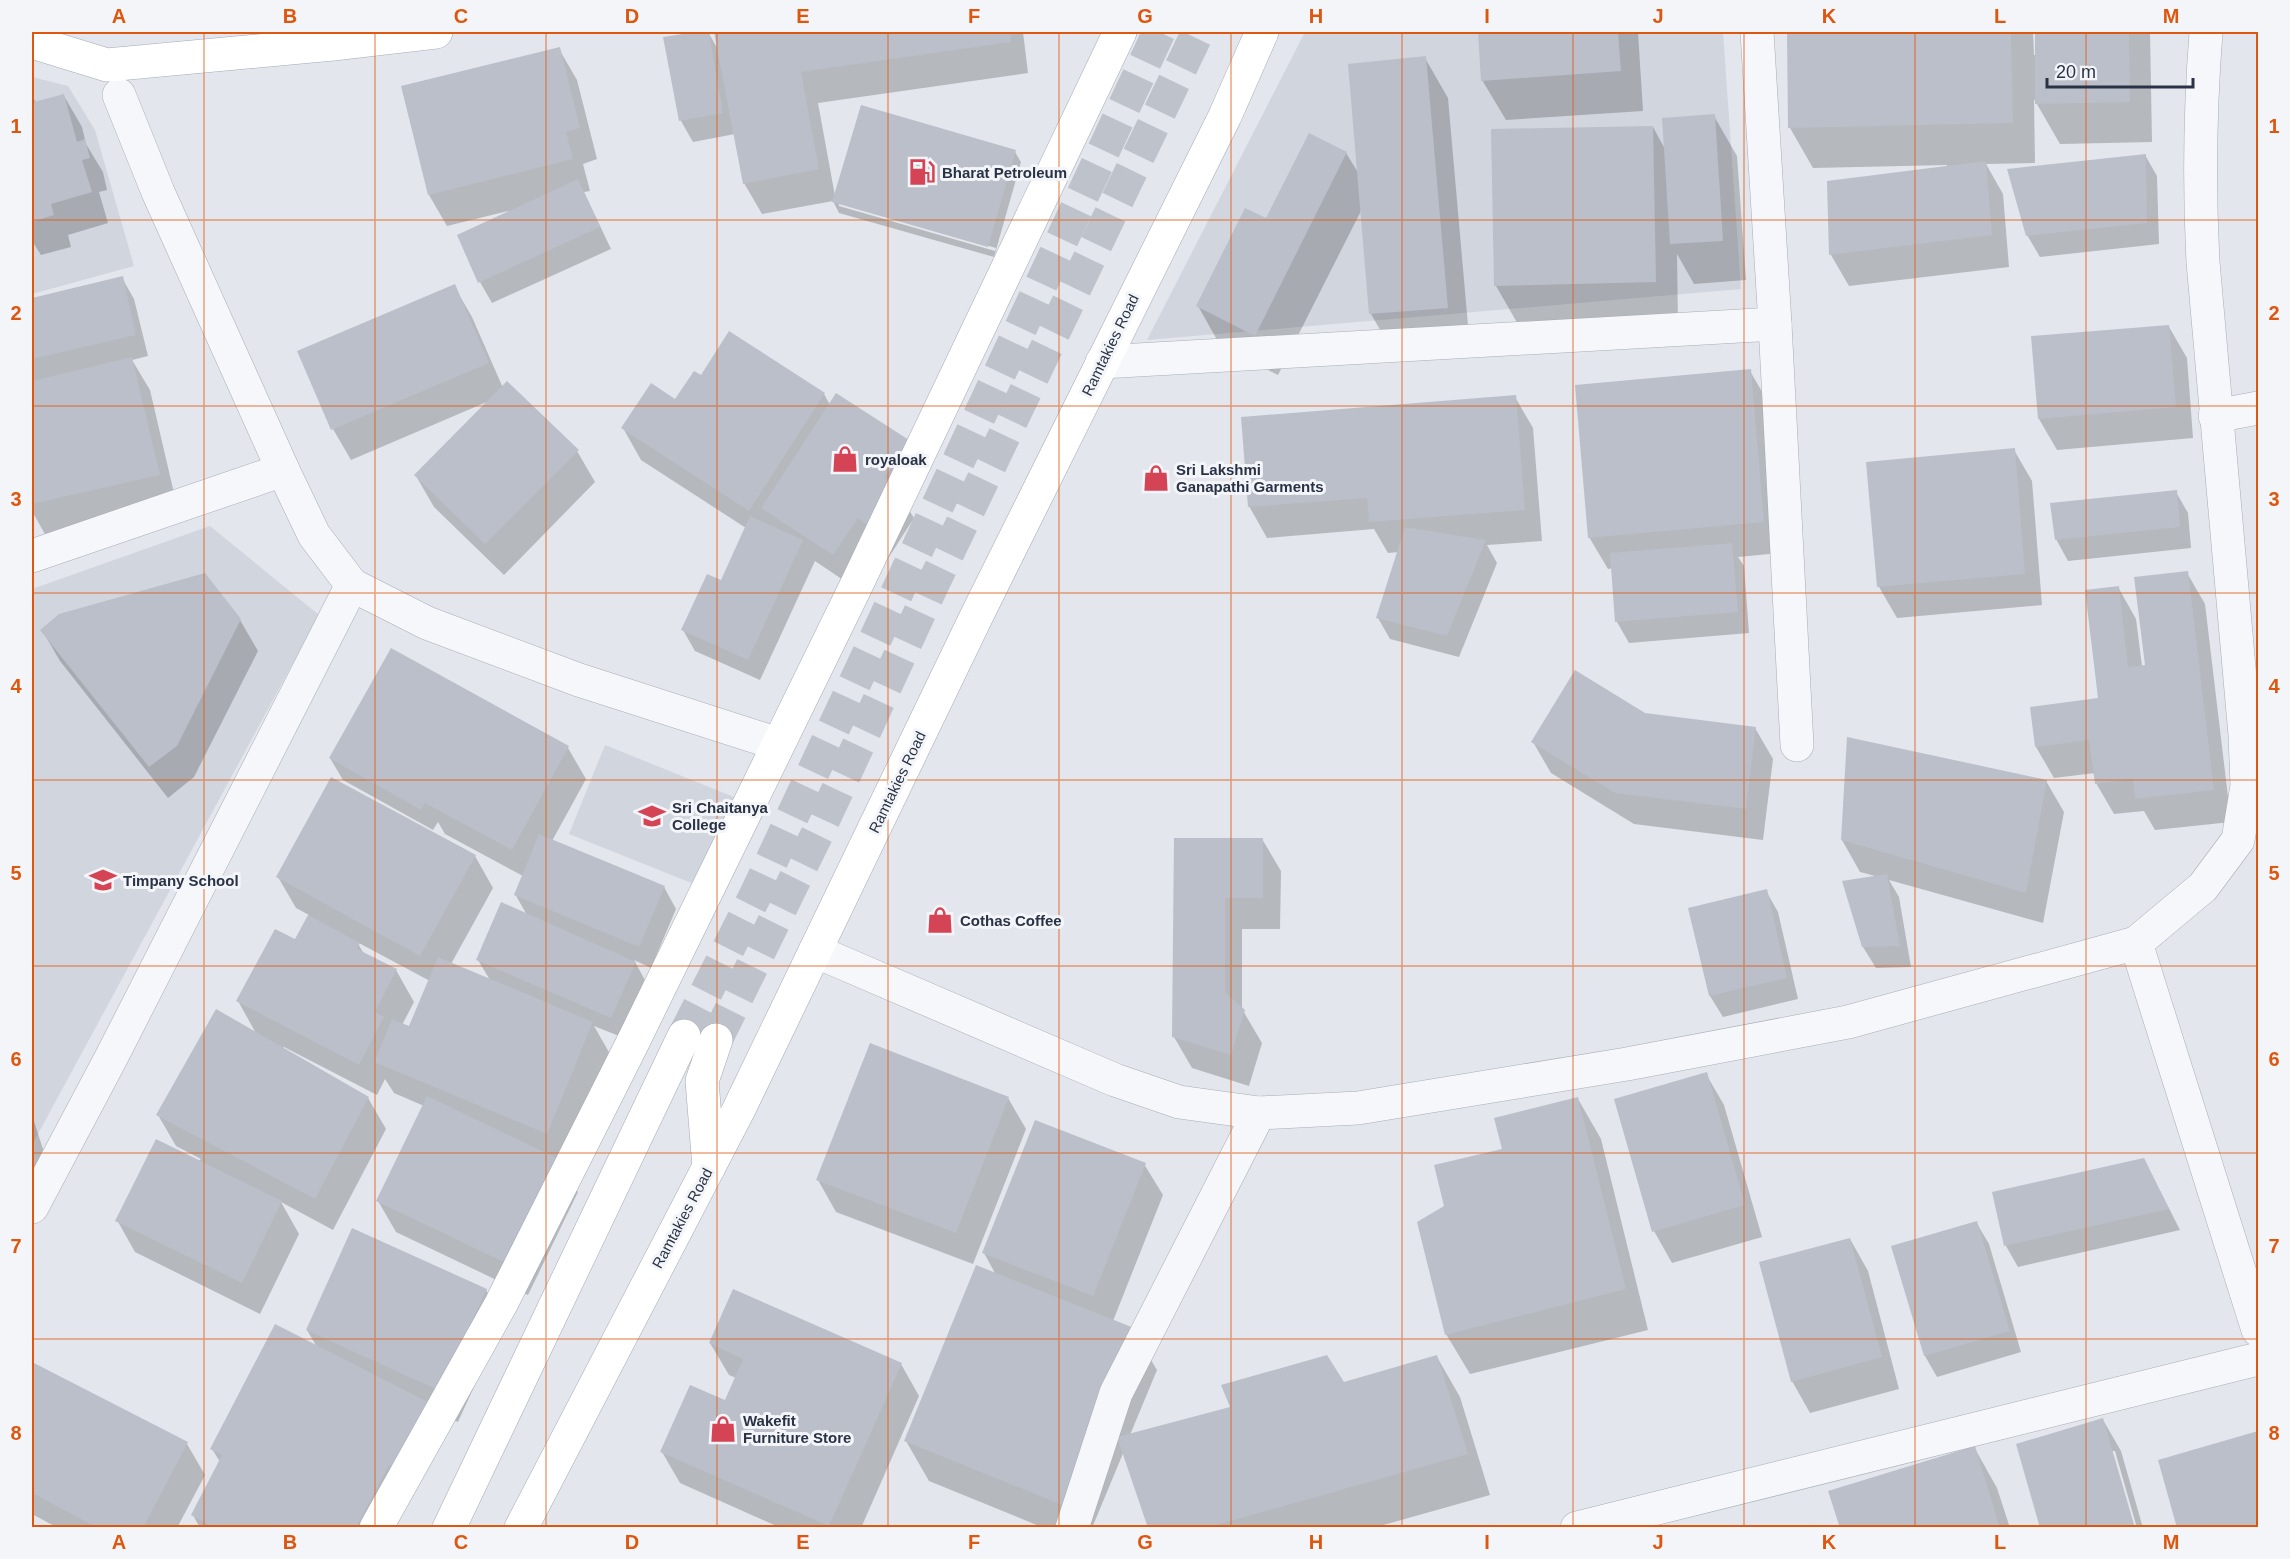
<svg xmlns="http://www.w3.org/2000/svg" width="2290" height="1559" font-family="Arial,sans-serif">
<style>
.built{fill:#d1d5de}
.shadow{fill:#0003;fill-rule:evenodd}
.building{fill:#babfca}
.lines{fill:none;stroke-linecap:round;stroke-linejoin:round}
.primary-tunnel{stroke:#bec2cb;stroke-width:33;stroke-dasharray:33 16;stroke-linecap:butt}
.minor-casing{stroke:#a8adb7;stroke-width:34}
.tertiary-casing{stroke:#a8adb7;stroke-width:34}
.primary-casing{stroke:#a2aab8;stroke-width:34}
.minor{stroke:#f6f7fa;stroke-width:33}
.tertiary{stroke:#f6f7fa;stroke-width:33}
.primary{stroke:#fff;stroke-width:33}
.grid{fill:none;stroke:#de570f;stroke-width:1.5;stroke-opacity:0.55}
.labels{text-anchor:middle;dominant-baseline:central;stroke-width:6;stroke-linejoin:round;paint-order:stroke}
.poi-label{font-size:15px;font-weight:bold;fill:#2a3345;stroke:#f3f5f9;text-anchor:start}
.street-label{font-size:15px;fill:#2a3345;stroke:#f3f5f9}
.neatline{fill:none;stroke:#de570f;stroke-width:2}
.grid-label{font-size:20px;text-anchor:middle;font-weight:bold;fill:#de570f}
</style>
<rect width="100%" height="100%" fill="#e3e6ec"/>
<g class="built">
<polygon points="1305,32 1723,32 1741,289 1147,340"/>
<polygon points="32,77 68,86 95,130 134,266 32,294"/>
<polygon points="210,526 319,615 32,1145 32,589"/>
<polygon points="605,745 734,797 699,886 569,834"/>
</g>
<g class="shadow">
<path d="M708,32L719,51L716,32H1023L1028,73L818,103L835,196L1015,152L1021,162L994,257L839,213L833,201L762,214L744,183L735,134L693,142L681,121L665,39ZM839,203L996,248L995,251L839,206Z"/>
<polygon points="1479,32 1638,32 1643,111 1506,120 1482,80"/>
<polygon points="1788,32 2033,32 2034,55 2037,55 2036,32 2150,32 2152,142 2060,144 2034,99 2035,163 1986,164 2003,194 2009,267 1849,286 1831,255 1829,182 1947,167 1947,165 1813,168 1790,128"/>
<polygon points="559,49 577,80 597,159 583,164 590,191 584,192 611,249 492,303 480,282 508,211 447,226 429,195"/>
<polygon points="1425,58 1448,98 1470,348 1394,354 1371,314 1362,209 1278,375 1221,347 1198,306 1267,220 1346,153 1359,174"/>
<polygon points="32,95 36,103 64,96 82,127 86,144 103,172 107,190 99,192 108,223 68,235 71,247 41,255 34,244 32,245"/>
<polygon points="1714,116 1737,156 1746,280 1694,284 1677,254 1678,322 1519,326 1496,286 1653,127 1665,149"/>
<polygon points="2145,155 2157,176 2159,244 2040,257 2027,235"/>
<polygon points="122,278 134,299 148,356 132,360 150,390 177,506 46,536 32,511 32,299"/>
<polygon points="454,286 472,317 503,388 577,451 595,482 504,575 434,507 416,476 489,401 351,460 333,429"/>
<polygon points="2169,327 2187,358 2193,438 2057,450 2039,419"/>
<polygon points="729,334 824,394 830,405 908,441 905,504 914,518 889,557 876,548 852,586 815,561 760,680 695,651 683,630 722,582 746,528 641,460 623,428 676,401 701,377"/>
<polygon points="1750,371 1768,402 1781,553 1738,557 1744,566 1749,633 1629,643 1617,622 1613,568 1608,569 1589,537"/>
<polygon points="1515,397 1533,428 1542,541 1487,545 1497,563 1459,657 1390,639 1378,618 1399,552 1388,553 1374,529 1267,538 1249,506"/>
<polygon points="2014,450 2032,481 2042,605 1897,618 1879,587"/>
<polygon points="2176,492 2188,513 2191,548 2068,561 2056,539"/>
<polygon points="2187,573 2205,604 2231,822 2155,830 2144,811 2114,814 2096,783 2095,773 2054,778 2036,747 2099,699 2118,587 2136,619 2142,666 2147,666"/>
<polygon points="240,620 258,651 194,777 168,798 60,661 42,630"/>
<polygon points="1755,728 1773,759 1763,840 1634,824 1551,773 1533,742"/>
<path d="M568,748L586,779L552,841L664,887L676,909L651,968L634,960L647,984L624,1038L594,1026L610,1054L560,1162L578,1192L528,1295L396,1232L378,1201L424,1106L394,1093L385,1079L377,1095L284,1047L282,1049L368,1098L386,1129L333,1230L281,1202L299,1234L260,1314L135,1252L117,1220L201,1159L176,1146L158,1115L257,1035L238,1001L296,941L309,915L296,908L278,877L475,856L493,888L451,964L490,980L478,960L527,915L515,894L523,876L445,834L438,822L433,830L343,780L330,758ZM357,942L430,981L410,1028L402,1025L414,1002L396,970L364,954Z"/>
<polygon points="2046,781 2064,812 2043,923 1889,880 1899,897 1911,967 1876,968 1863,947 1879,877 1860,872 1842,840"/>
<polygon points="1262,839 1281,871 1280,929 1242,929 1242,1009 1262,1043 1249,1086 1192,1068 1174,1037 1175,840"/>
<polygon points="1766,891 1778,912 1798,999 1723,1017 1710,996 1690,909"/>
<polygon points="1706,1074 1724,1105 1762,1237 1672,1263 1654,1231"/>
<polygon points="1008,1098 1026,1129 973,1264 836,1212 818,1180"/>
<polygon points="1578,1099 1601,1139 1648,1330 1470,1374 1446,1334 1446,1207 1503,1150"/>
<polygon points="32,1115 50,1171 32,1177"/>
<polygon points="2144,1159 2180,1230 2018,1267 2006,1246 1994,1193"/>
<polygon points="1144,1164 1163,1195 1113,1321 1133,1330 1157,1370 1130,1435 1232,1408 1343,1384 1437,1357 1460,1397 1490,1495 1373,1528 1149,1528 1124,1451 1092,1528 1044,1528 929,1481 906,1441 996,1275 984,1253"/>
<polygon points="1976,1222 1989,1244 2021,1352 1937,1377 1925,1356 1893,1247"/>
<polygon points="1850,1239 1868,1271 1899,1389 1810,1413 1792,1381"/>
<polygon points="486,1290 504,1321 458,1422 430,1409 445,1435 412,1498 407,1496 390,1528 200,1528 193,1515 220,1462 212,1449 317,1347 307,1330"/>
<polygon points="710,1343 901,1364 919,1396 861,1528 781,1528 680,1483 662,1452 726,1402 736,1378 729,1375"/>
<polygon points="32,1364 187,1444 205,1475 177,1528 58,1528 32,1514"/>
<polygon points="2103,1420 2121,1451 2143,1528 2137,1528 2115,1451 2112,1451"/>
<polygon points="2258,1433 2258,1528 2179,1528 2160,1461"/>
<polygon points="1974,1447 1997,1488 2010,1528 1841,1528"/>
</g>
<g class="building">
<polygon points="696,32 709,32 723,113 679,121 663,37"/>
<polygon points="714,32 1010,32 1011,42 801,72 819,169 743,184"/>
<polygon points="1478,32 1618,32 1621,71 1481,81"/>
<polygon points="1787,32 2011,32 2013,123 1788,128"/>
<polygon points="2035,32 2129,32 2130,102 2035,104"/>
<polygon points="560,47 580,128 566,132 573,159 428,195 401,86"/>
<polygon points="1426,56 1448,308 1369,314 1348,64"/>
<polygon points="32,94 34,102 64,94 77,142 85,139 90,158 82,160 92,192 51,204 54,215 32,222"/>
<polygon points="861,105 1016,150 988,247 832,202"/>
<polygon points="1715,114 1723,241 1670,244 1662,118"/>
<polygon points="1653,126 1656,282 1494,286 1491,129"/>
<polygon points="1309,133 1347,152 1255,336 1196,306 1245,208 1266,218"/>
<polygon points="2146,154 2147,223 2026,236 2007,169"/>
<polygon points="1986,161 1992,235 1829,255 1827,181"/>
<polygon points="578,179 600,227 478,283 457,235"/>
<polygon points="123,276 136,335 32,359 32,298"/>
<polygon points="455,284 489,363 331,430 297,351"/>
<polygon points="2169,325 2176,407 2038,419 2031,336"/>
<polygon points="729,331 825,393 749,511 621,428 651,383 675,399 694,371 701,375"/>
<polygon points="132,357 160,475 32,504 32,381"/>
<polygon points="1751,369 1764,522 1588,538 1575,385"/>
<polygon points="507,381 579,450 485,544 414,475"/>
<polygon points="836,393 909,440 884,478 897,486 871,527 858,518 833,555 761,508"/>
<polygon points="1516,395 1525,510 1369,522 1367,498 1248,507 1241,417"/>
<polygon points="2015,448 2025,574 1877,587 1866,462"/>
<polygon points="2177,490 2180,527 2055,540 2050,503"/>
<polygon points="750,516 803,540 748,660 681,630 707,574 721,580"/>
<polygon points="1405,527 1486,540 1447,636 1376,618"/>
<polygon points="1732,543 1738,612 1615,622 1610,553"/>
<polygon points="2188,571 2214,790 2135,799 2133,779 2095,784 2089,740 2035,747 2030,707 2098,698 2085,590 2119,586 2128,667 2145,665 2134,577"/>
<polygon points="205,573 241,619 177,746 149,767 40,630 59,614"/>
<polygon points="391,648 569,746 512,850 425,803 421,810 329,758"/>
<polygon points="1575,670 1645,713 1756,727 1746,809 1615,793 1531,742"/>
<polygon points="1847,737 2047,780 2026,893 1841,840"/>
<polygon points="331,777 476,855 420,956 276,877"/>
<polygon points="539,834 665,886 639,947 514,895"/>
<polygon points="1174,838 1263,838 1263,898 1225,898 1225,992 1245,1010 1231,1055 1172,1037"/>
<polygon points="1887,874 1900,946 1862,947 1842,881"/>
<polygon points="1767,889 1787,978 1709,996 1688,908"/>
<polygon points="501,902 636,962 611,1018 476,960"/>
<polygon points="308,915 360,943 357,949 397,969 375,1012 384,1017 359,1065 236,1001 275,929 295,939"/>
<polygon points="438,957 593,1022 547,1134 374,1062 392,1019 409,1026"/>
<polygon points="216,1009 369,1097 315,1199 156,1115"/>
<polygon points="870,1043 1009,1097 956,1233 816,1180"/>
<polygon points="1707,1072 1745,1205 1652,1232 1614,1099"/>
<polygon points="427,1096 561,1160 510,1265 376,1201"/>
<polygon points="1578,1097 1626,1289 1445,1335 1417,1222 1444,1206 1434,1165 1502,1149 1494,1118"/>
<polygon points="1035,1120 1146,1163 1093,1296 982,1253"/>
<polygon points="156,1139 282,1201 242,1283 115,1221"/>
<polygon points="2144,1158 2169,1209 2004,1246 1992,1192"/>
<polygon points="1977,1221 2010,1331 1924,1356 1891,1246"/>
<polygon points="352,1228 487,1289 440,1391 306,1330"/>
<polygon points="1850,1238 1882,1357 1791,1382 1759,1262"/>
<polygon points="976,1265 1134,1328 1062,1505 904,1441"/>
<polygon points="733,1289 902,1363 829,1526 660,1452 690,1385 725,1400 743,1359 709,1343"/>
<polygon points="275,1324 428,1402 394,1468 389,1465 358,1524 365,1528 215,1528 191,1515 222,1455 210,1449"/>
<polygon points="1327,1355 1344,1382 1437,1355 1468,1454 1206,1528 1148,1528 1117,1437 1230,1407 1221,1385"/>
<polygon points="32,1362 188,1442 143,1528 98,1528 32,1493"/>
<polygon points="2103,1418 2135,1528 2040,1528 2016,1444"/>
<polygon points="2258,1431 2258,1528 2177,1528 2158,1460"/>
<polygon points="1975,1446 2000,1528 1840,1528 1828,1491"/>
</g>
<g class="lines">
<g class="primary-tunnel">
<polyline points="684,1036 757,892 1159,32"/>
<polyline points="716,1040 818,832 933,584 1198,32"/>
</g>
<defs>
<g id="minor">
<polyline points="1757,32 1775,324 1797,745"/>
<path d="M2206,32C2200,109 2199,185 2203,262L2245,735L2247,786L2238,840L2203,887L2136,943L2258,1330"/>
<polyline points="1102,362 1775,324"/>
<polyline points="2215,416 2258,408"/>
<polyline points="32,556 283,470"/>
<polyline points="815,951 1115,1080 1179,1102 1259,1113 1358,1108 1627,1064 1848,1022 2136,943"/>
<polyline points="32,1207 112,1056 352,585"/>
<polyline points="1072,1528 1116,1393 1259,1113"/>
<polyline points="1577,1528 2258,1359"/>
</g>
<polyline id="tertiary" points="119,95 158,192 283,470 314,535 352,585 427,623 579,680 778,744"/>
<g id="primary">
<polyline points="32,42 107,65 333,44 436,32"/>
<polyline points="709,1167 702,1081 716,1040"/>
<polyline points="376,1528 501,1304 631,1046 855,588 1120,32"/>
<polyline points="449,1528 684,1036"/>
<polyline points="521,1528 739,1109 977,615 1225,116 1262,32"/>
</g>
</defs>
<use href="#minor" class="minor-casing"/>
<use href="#tertiary" class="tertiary-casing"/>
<use href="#primary" class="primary-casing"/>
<use href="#minor" class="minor"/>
<use href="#tertiary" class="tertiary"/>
<use href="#primary" class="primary"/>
</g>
<path class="grid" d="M204,32V1528M375,32V1528M546,32V1528M717,32V1528M888,32V1528M1059,32V1528M1231,32V1528M1402,32V1528M1573,32V1528M1744,32V1528M1915,32V1528M2086,32V1528M32,220H2258M32,406H2258M32,593H2258M32,780H2258M32,966H2258M32,1153H2258M32,1339H2258"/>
<defs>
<symbol id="fuel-bare" viewBox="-9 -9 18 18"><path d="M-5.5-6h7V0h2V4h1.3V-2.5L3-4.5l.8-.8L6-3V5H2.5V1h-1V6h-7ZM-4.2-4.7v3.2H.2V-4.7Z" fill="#d54455" stroke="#f3f5f9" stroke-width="2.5" paint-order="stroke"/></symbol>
<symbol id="shop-bare" viewBox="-9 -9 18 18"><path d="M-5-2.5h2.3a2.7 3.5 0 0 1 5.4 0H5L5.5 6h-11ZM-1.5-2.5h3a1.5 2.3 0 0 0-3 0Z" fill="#d54455" stroke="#f3f5f9" stroke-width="2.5" paint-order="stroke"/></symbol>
<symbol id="university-bare" viewBox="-9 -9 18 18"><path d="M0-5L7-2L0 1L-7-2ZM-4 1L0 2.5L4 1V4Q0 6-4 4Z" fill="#d54455" stroke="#f3f5f9" stroke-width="2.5" paint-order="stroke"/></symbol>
<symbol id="school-bare" viewBox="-9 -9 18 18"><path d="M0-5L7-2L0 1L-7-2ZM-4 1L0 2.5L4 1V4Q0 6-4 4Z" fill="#d54455" stroke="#f3f5f9" stroke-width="2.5" paint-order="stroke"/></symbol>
</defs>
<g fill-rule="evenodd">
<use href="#fuel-bare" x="903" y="153" width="38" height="38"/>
<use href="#shop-bare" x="826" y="440" width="38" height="38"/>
<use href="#shop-bare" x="1137" y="459" width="38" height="38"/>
<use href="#university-bare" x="633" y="797" width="38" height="38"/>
<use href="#school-bare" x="84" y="861" width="38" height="38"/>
<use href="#shop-bare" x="921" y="901" width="38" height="38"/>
<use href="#shop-bare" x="704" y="1410" width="38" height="38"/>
</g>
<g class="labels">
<g class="poi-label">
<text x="942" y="172">Bharat Petroleum</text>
<text x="865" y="459">royaloak</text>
<text x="1176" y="469">Sri Lakshmi<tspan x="1176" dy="17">Ganapathi Garments</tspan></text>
<text x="672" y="807">Sri Chaitanya<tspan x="672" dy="17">College</tspan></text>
<text x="123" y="880">Timpany School</text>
<text x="960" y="920">Cothas Coffee</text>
<text x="743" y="1420">Wakefit<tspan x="743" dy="17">Furniture Store</tspan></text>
</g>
<g class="street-label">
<text transform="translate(1110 345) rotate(-64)">Ramtakies Road</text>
<text transform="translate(897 782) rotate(-64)">Ramtakies Road</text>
<text transform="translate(682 1218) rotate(-62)">Ramtakies Road</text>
</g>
</g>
<rect width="2290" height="1559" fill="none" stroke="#f3f5f9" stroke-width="66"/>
<path d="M2047 78v9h146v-9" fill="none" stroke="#2a3345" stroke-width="3"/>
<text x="2056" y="78" font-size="18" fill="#2a3345" stroke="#f3f5f9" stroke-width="4.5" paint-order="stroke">20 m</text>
<rect x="33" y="33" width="2224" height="1493" class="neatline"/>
<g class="grid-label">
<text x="119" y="23">A</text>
<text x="290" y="23">B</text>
<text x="461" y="23">C</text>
<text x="632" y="23">D</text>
<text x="803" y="23">E</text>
<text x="974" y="23">F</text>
<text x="1145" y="23">G</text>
<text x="1316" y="23">H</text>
<text x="1487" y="23">I</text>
<text x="1658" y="23">J</text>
<text x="1829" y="23">K</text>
<text x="2000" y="23">L</text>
<text x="2171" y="23">M</text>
<text x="16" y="133">1</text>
<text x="2274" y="133">1</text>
<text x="16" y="320">2</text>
<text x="2274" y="320">2</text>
<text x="16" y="506">3</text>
<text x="2274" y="506">3</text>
<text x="16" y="693">4</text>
<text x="2274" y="693">4</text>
<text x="16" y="880">5</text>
<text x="2274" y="880">5</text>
<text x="16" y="1066">6</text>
<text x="2274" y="1066">6</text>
<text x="16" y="1253">7</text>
<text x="2274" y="1253">7</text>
<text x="16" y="1440">8</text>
<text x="2274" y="1440">8</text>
<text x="119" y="1549">A</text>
<text x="290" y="1549">B</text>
<text x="461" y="1549">C</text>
<text x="632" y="1549">D</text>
<text x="803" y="1549">E</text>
<text x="974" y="1549">F</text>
<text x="1145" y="1549">G</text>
<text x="1316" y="1549">H</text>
<text x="1487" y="1549">I</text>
<text x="1658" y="1549">J</text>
<text x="1829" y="1549">K</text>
<text x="2000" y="1549">L</text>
<text x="2171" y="1549">M</text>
</g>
</svg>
